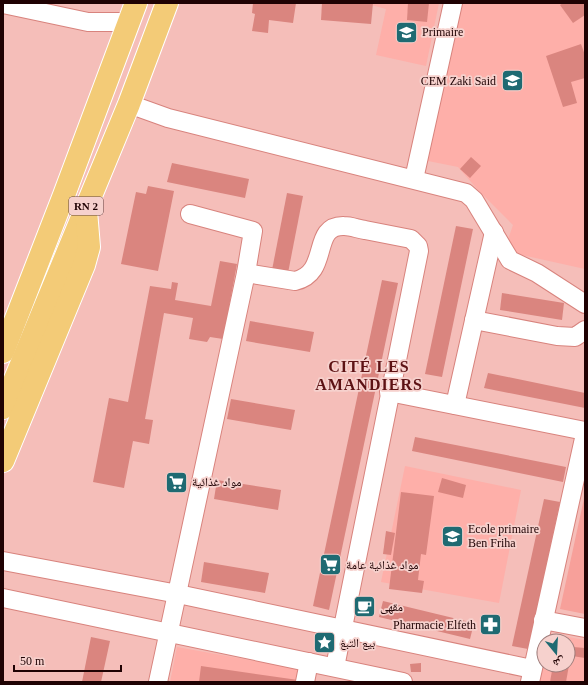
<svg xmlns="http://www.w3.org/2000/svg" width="588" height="685" font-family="'Times New Roman','Noto Naskh Arabic',serif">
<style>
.built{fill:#feafa9}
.green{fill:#f7a09a}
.building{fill:#da857f}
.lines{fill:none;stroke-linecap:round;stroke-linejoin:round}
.minor-casing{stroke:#d8837d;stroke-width:20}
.highway-casing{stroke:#fff;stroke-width:24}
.minor{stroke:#fff;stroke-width:18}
.highway{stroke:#f3cb77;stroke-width:22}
.labels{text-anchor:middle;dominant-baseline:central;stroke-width:3.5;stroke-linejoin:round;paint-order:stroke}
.shield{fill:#f6d1cd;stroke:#604040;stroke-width:1}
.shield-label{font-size:11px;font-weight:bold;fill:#1f0203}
.poi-label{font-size:12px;fill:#1f0203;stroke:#f6d1cd;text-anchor:start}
.district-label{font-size:16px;font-weight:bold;letter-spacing:1px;fill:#5d1214;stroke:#f6d1cd}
</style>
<rect width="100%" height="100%" fill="#f5beb9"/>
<g class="built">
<polygon points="364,3 439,3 426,66 376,55 386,9"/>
<polygon points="456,3 585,3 585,269 504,251 513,225 478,190 458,167 423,160"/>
<polygon points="405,466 521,490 499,603 381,582"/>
<polygon points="547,633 585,640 585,682 537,682 544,648 544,665 568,665 568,641 546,641"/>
<polygon points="177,647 299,669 297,682 170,682"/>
</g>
<polygon class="green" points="585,494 585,614 560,609"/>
<g class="building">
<polygon points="253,3 296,3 293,23 269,20 268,33 252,31 255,14 252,13"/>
<polygon points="322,3 373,3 371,24 321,20"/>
<polygon points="408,3 429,3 427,22 407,20"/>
<polygon points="563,3 585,3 585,15 573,23 560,5"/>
<polygon points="581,44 585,55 585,78 571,82 577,103 563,107 546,56"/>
<polygon points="471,157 481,166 470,178 460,169"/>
<polygon points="172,163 249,179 245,198 167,182"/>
<polygon points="148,186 174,191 158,271 121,264 136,192 146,194"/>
<polygon points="287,193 303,196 288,273 272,270"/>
<polygon points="456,226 473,229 442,377 425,374"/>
<polygon points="220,261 237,264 223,339 210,337 207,342 189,339 193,318 164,313 145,419 153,420 149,444 133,441 124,488 93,482 109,398 128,402 150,286 171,289 172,282 178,283 175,300 211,306"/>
<polygon points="382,280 398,283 329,610 313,606"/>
<polygon points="502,293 564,303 562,320 500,310"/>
<polygon points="250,321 314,332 310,352 246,341"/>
<polygon points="488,373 585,393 585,408 484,388"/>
<polygon points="231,399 295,410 291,430 227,419"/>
<polygon points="415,437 566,467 563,482 412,451"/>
<polygon points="442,478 466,485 463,498 438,492"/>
<polygon points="217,480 281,490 278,510 214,499"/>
<polygon points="401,492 434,496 426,555 421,554 418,580 424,581 422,593 389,589"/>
<polygon points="544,499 560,502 528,649 512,646"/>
<polygon points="386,531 395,533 391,555 383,554"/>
<polygon points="204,562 269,573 265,593 201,582"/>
<polygon points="383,601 474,623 470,639 379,617"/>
<polygon points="91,637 110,641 101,682 82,682"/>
<polygon points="573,647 585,648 585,658 572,656"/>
<polygon points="421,663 421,672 411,672 410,664"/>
<polygon points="553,665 569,665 566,682 550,682"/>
<polygon points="201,666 298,680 298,682 199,682"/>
</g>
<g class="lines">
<defs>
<g id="minor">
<polyline points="3,4 88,22 129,22"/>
<polyline points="129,104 168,118 466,193 474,200 510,260 537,273 585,304"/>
<polyline points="414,179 453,3"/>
<path d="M246,273L295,281C331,273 310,225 344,226C351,226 358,229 365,230C380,233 396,236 411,239L418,246L419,251L335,667"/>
<polyline points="474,320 557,336 575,337 585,330"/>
<polyline points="389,392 585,431"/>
<polyline points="455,405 494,232"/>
<polyline points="3,561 178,594 532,669"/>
<polyline points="3,598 403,682"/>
<polyline points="543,620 585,628"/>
<polyline points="158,682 246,273 253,231 190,214"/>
<polyline points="305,682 309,662"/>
<polyline points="530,682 585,434"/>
</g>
<g id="highway">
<polyline points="3,352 64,195 136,3"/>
<polyline points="3,408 129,104 167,3"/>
<polyline points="3,461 84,265 89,247 86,211"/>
</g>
</defs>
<use href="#minor" class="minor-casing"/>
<use href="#highway" class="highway-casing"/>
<use href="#minor" class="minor"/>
<use href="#highway" class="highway"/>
</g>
<defs>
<symbol id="school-square" viewBox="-11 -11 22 22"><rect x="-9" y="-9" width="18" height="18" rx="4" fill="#1f6a72" stroke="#f6d1cd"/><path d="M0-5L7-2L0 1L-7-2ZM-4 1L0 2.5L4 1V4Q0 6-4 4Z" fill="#fff"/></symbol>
<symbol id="supermarket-square" viewBox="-11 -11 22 22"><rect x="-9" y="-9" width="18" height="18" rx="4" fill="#1f6a72" stroke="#f6d1cd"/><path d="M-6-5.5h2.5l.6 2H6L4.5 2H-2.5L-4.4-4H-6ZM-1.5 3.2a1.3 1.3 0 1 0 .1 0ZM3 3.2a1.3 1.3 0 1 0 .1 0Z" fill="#fff"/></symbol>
<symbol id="cafe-square" viewBox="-11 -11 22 22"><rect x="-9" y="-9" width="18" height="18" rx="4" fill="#1f6a72" stroke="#f6d1cd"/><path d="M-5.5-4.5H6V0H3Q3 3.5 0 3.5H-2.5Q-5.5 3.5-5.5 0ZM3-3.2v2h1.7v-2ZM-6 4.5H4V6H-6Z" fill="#fff"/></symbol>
<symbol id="pharmacy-square" viewBox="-11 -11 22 22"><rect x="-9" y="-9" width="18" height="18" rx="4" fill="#1f6a72" stroke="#f6d1cd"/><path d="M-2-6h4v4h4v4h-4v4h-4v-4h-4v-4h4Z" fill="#fff"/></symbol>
<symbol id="sight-square" viewBox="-11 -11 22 22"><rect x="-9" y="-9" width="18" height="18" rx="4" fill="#1f6a72" stroke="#f6d1cd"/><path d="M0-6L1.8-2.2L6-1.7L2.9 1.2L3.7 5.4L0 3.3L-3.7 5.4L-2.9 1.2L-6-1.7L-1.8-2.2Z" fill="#fff"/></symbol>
</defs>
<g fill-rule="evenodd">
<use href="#school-square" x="394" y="20" width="25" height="25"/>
<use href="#school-square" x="500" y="68" width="25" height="25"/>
<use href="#supermarket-square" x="164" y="470" width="25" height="25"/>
<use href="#school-square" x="440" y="524" width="25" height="25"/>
<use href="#supermarket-square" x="318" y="552" width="25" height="25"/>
<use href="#cafe-square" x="352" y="594" width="25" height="25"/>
<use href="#pharmacy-square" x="478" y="612" width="25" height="25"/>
<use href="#sight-square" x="312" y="630" width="25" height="25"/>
</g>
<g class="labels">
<rect class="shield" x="69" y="197" width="34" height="18" rx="3"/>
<g class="shield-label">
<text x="86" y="206">RN 2</text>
</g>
<g class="poi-label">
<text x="422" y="32">Primaire</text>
<text x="496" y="81" text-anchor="end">CEM Zaki Said</text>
<text x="192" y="482">مواد غذائية</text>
<text x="468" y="529">Ecole primaire<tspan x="468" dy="14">Ben Friha</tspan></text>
<text x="346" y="565">مواد غذائية عامة</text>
<text x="380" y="607">مقهى</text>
<text x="476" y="625" text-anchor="end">Pharmacie Elfeth</text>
<text x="340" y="643">بيع التبغ</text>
</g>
<g class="district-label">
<text x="369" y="366">CITÉ LES<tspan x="369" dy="18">AMANDIERS</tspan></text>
</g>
</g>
<rect width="588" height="685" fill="none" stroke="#1f0203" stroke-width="8"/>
<g transform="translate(556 653) rotate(162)"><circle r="19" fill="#f6d1cd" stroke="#a07e7c"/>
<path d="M0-3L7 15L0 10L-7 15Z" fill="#1f6a72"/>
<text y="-6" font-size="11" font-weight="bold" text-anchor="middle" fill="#1f0203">ش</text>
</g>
<path d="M14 665v6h107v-6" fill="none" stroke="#1f0203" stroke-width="2"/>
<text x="20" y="665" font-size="12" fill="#1f0203" stroke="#f6d1cd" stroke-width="3" paint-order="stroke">50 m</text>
</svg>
